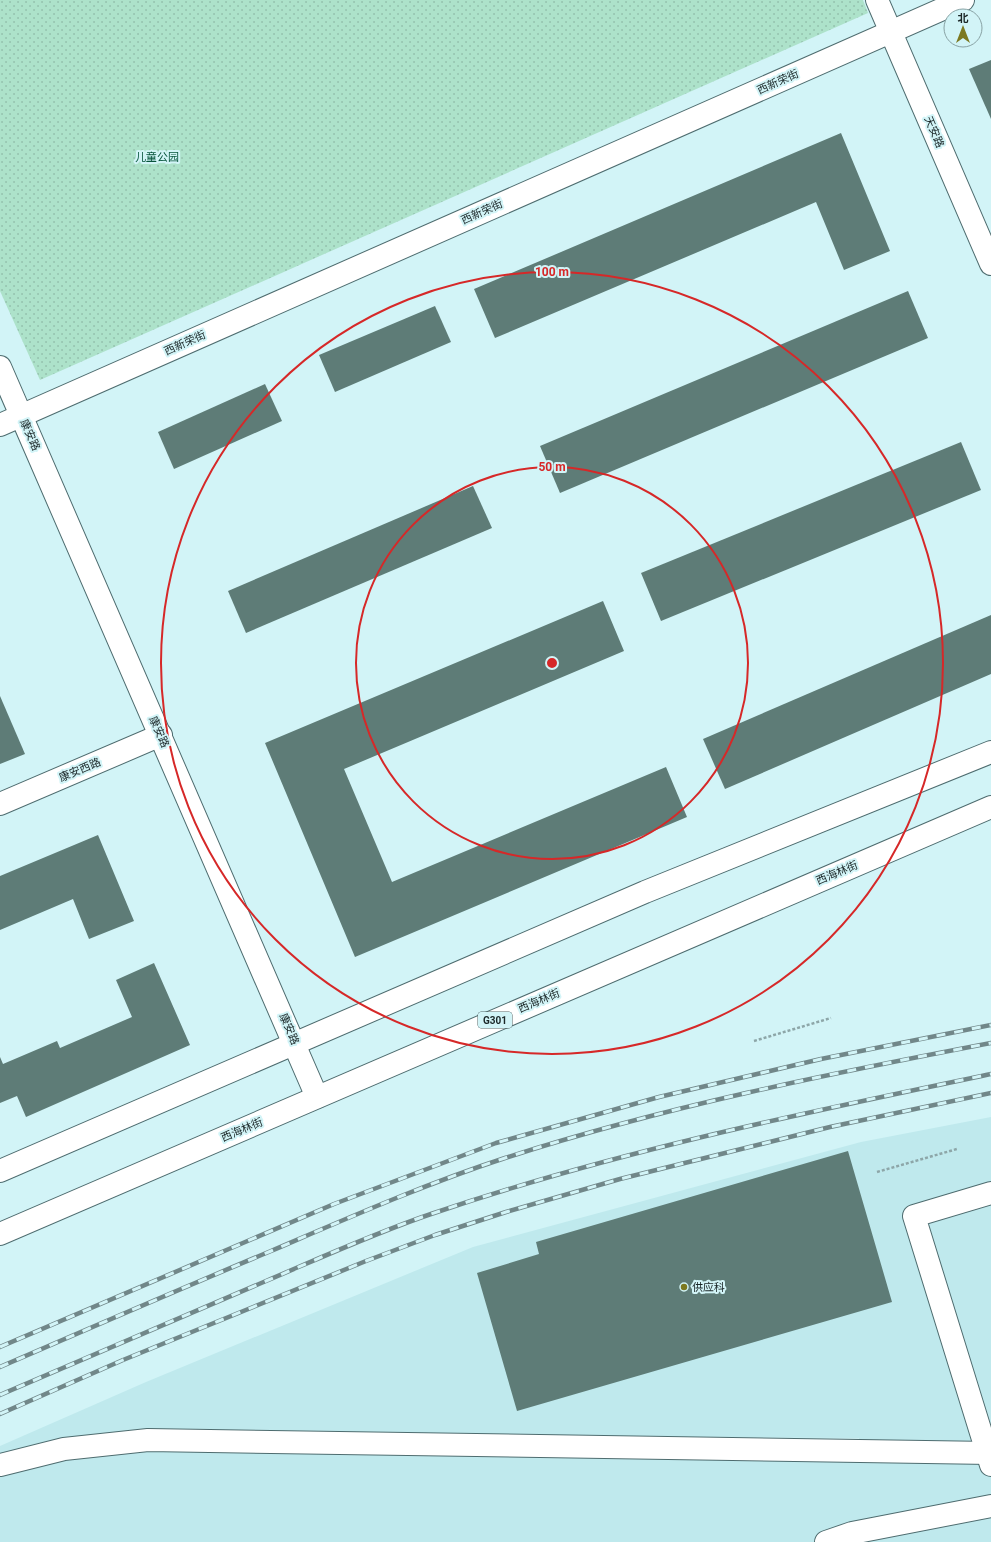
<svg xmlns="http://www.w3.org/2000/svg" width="991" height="1542" font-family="Roboto,'Noto Sans SC',sans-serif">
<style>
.built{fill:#bfe9ed;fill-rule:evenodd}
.park{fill:url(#park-dots)}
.building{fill:#5e7c77}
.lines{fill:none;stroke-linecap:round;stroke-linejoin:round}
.minor-casing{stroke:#4e6c6f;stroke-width:24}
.highway-casing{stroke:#4e6c6f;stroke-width:24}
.path{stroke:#8da6a8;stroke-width:2.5;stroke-dasharray:3 2;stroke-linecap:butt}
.minor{stroke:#fff;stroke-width:22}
.highway{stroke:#fff;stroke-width:22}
.rail-casing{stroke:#718789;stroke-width:4.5}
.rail{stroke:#d2f4f7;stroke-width:3;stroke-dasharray:9;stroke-linecap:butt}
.ring{fill:none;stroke:#d62828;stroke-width:2}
.poi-dot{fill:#7c7920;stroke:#d2f4f7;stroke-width:1.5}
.labels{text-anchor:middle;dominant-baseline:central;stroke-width:4;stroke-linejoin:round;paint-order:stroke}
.shield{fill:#d2f4f7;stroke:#516465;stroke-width:1}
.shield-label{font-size:10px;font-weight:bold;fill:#1a2627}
.street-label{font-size:11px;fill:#1a2627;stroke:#d2f4f7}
.park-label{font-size:11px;fill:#08553c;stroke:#d2f4f7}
.poi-label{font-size:11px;fill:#1a2627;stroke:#d2f4f7;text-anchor:start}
.centre{fill:#d62828;stroke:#d2f4f7;stroke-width:2}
.ring-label{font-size:12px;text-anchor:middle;font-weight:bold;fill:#d62828;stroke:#d2f4f7;stroke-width:4;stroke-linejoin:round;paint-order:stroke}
</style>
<defs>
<pattern id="park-dots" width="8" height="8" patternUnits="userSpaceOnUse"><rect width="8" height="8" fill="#ade2ca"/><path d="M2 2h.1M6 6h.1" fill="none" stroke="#94c2ae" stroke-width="1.8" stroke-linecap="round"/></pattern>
</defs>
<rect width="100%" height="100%" fill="#d2f4f7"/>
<path class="built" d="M991,1117V1542H0V1446L146,1382L473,1247L861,1142ZM368,1435L859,1438V1439L540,1438Z"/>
<polygon class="park" points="0,0 863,0 868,13 40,380 0,291"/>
<g class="building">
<polygon points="991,60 991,119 969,69"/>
<polygon points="841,133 890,251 844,270 816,202 495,338 474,289"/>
<polygon points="908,291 928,338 560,493 540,446"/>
<polygon points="435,306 451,342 335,392 319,355"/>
<polygon points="265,384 282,421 174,469 158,432"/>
<polygon points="961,442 981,490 661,621 641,573"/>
<polygon points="473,486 492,528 246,633 228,591"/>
<polygon points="603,601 624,651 344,769 392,882 666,767 687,817 355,957 265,743"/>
<polygon points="991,615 991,674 725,789 703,739"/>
<polygon points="0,696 25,754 0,764"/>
<polygon points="98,835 134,921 89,939 73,899 0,930 0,876"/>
<polygon points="154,963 190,1045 26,1117 17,1096 0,1103 0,1057 3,1064 57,1041 60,1048 132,1017 116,980"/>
<polygon points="848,1151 892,1302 517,1411 477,1273 539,1254 536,1242"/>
</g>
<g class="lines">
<defs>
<g id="minor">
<polyline points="877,0 991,264"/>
<polyline points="0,367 317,1097"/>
<polyline points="0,425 963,0"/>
<polyline points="0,804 161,735"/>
<polyline points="991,1193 914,1216 991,1465"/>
<polyline points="0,1465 64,1449 148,1440 991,1453"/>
<polyline points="826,1542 852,1533 991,1506"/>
</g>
<g id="highway">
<polyline points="0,1171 645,892 991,752"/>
<polyline points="0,1234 991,807"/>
</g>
</defs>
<use href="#minor" class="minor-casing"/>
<use href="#highway" class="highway-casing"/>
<g class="path">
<polyline points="754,1041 831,1018"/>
<polyline points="877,1172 957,1149"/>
</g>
<use href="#minor" class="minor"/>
<use href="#highway" class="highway"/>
<defs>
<g id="rail">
<polyline points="0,1347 334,1204 496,1143 659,1097 821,1059 991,1025"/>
<path d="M0,1367C90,1328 180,1289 271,1251C348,1218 425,1184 505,1158C663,1107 828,1074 991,1043"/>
<path d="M0,1395C88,1357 177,1319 266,1281C320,1258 375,1233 431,1214C613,1152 803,1113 991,1074"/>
<polyline points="0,1414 123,1360 366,1261 435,1235 506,1212 620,1179 830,1127 991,1093"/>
</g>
</defs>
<use href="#rail" class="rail-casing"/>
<use href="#rail" class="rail"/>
</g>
<g class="ring">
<circle cx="552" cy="663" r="196"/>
<circle cx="552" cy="663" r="391"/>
</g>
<circle class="poi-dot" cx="684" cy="1287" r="4"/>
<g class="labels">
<rect class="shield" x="478" y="1012" width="34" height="16" rx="3"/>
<g class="shield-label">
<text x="495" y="1020">G301</text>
</g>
<g class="street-label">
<text transform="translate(778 82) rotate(-24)">西新荣街</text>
<text transform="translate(934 132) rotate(67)">天安路</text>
<text transform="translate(482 212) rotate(-24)">西新荣街</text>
<text transform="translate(185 343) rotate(-24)">西新荣街</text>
<text transform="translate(30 435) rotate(66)">康安路</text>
<text transform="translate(159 732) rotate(66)">康安路</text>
<text transform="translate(80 770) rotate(-23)">康安西路</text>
<text transform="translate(837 873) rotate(-23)">西海林街</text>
<text transform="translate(539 1001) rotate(-23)">西海林街</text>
<text transform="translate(289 1029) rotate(67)">康安路</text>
<text transform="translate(242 1130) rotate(-23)">西海林街</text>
</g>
<g class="park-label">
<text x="157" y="157">儿童公园</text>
</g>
<g class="poi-label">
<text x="692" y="1287">供应科</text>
</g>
</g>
<circle cx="552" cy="663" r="6" class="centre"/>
<g class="ring-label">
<text x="552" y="276">100 m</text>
<text x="552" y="471">50 m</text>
</g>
<g transform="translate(963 28)"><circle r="19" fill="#d2f4f7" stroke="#88a2a4"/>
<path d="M0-3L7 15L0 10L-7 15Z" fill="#7c7920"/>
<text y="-6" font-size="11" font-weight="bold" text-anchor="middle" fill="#1a2627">北</text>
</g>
</svg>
